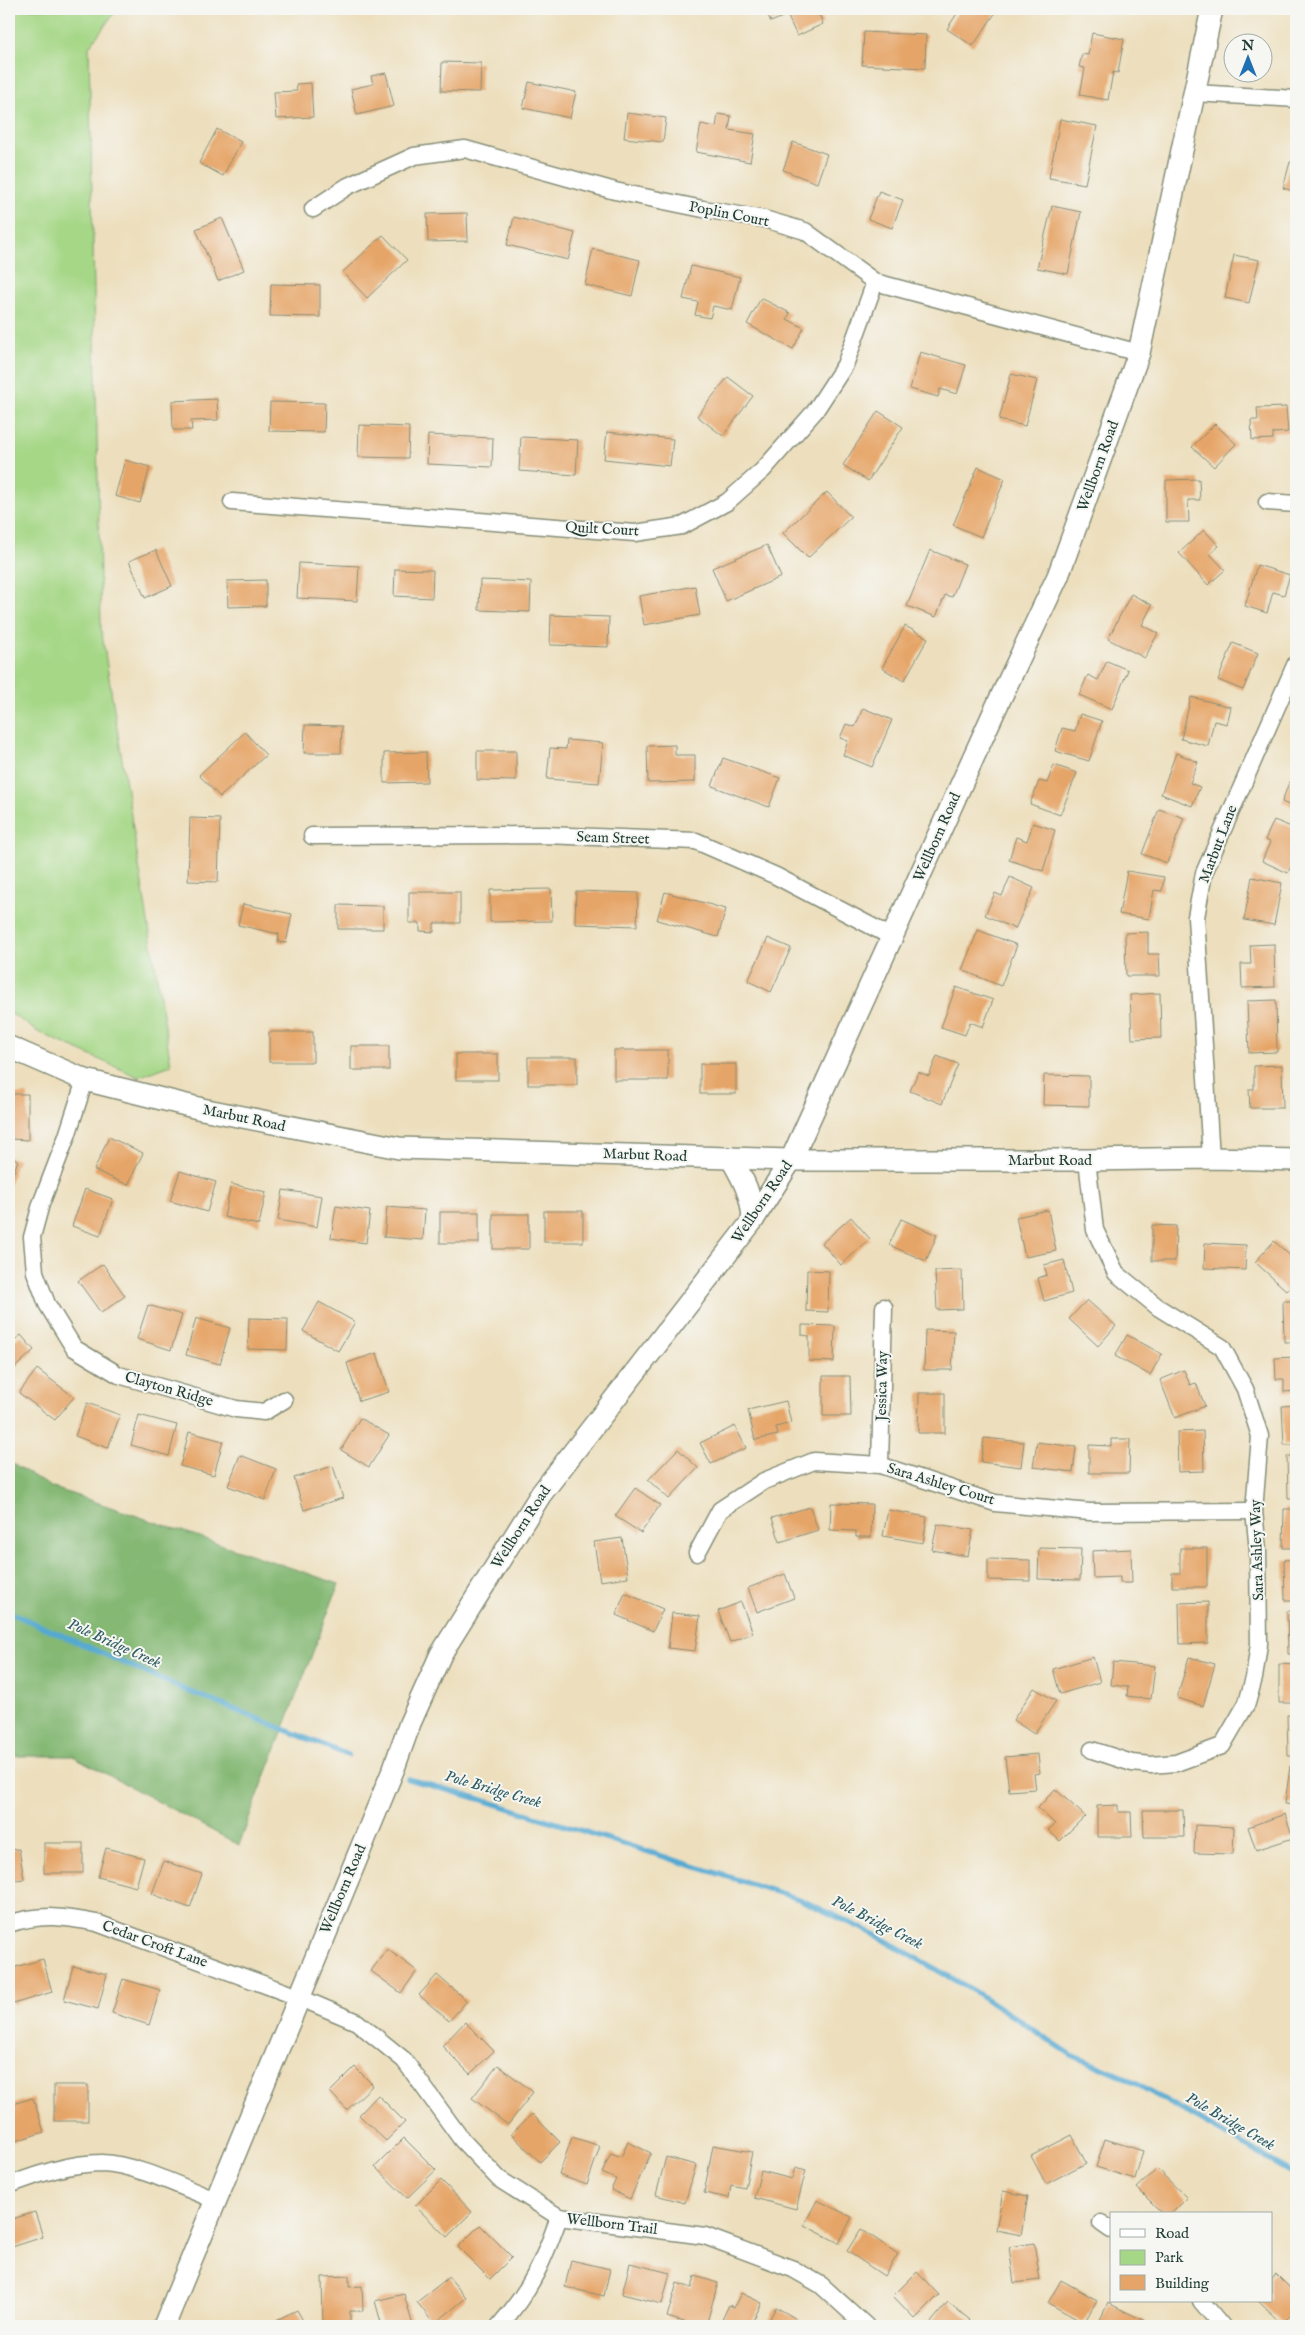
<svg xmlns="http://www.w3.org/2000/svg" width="1305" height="2335" font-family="'IM FELL English',serif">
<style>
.green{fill:#a5d786;stroke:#628a5d}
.forest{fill:#84b873;stroke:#527a54}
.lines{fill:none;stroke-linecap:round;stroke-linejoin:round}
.stream{stroke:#55a9d1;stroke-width:5.5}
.building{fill:#e6a568}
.minor-casing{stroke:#868e78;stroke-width:19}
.tertiary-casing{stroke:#868e78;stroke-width:24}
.minor{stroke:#fff;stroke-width:16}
.tertiary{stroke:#fff;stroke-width:21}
.labels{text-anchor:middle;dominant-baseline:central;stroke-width:4;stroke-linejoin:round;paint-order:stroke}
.street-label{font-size:15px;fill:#1f3d34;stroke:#f6f6f2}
.water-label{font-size:16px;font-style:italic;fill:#2f5d63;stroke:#f6f6f2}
</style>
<rect width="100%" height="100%" fill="#f6f6f2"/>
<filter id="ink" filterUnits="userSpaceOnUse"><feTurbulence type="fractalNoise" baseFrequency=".02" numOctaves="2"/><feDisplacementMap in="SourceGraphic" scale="10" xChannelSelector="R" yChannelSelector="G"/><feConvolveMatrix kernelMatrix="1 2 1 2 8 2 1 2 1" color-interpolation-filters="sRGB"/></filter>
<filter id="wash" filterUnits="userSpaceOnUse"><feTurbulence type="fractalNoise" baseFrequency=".0096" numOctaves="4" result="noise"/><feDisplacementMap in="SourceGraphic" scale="20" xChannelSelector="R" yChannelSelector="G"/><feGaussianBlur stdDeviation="1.12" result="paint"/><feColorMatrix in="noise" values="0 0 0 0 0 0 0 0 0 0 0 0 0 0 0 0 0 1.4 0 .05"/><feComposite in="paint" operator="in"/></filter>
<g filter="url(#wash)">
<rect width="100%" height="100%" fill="#eddfbd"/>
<polygon class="green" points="9,9 117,9 89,47 101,628 171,1065 138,1077 38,1032 9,1012"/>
<polygon class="forest" points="9,1461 51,1487 339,1584 239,1845 73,1756 9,1756"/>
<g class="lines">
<g class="stream">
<polyline points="9,1612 183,1689 348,1755"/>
<polyline points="408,1779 480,1799 799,1899 874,1934 974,1991 1072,2055 1128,2079 1296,2175"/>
</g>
</g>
<g id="blocks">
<g class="building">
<polygon points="765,9 817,9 823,24 797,36 787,15 771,22"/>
<polygon points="960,9 998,9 973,46 947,29"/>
<polygon points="864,32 926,35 925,68 862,65"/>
<polygon points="1092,33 1124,39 1118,73 1113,72 1108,100 1080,95 1085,68 1079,67 1082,54 1088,55"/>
<polygon points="442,62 481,63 480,92 441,91"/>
<polygon points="386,73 394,106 357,115 351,89 373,84 371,76"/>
<polygon points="529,82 576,92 570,118 523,108"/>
<polygon points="311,83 313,117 276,119 274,92 297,91 296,84"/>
<polygon points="627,113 666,118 663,142 624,138"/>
<polygon points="718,114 731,116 729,130 755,134 750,162 696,152 701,124 716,127"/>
<polygon points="1060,119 1097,126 1085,184 1049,178"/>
<polygon points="217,129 241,142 223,176 199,163"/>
<polygon points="793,142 827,154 817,183 783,170"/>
<polygon points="1290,162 1296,163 1296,192 1283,188"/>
<polygon points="879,191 903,200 892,228 868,219"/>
<polygon points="1052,206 1081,212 1068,274 1037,268"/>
<polygon points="467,213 468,241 428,242 427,214"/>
<polygon points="514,217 575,233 568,260 507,245"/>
<polygon points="222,218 244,270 218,281 196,229"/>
<polygon points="383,235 407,260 367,298 343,272"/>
<polygon points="593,249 640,260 632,296 585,285"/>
<polygon points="1234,255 1259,260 1249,303 1225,298"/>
<polygon points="691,266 740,277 732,310 713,306 710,318 695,315 698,302 683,299"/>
<polygon points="271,284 320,285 320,317 270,316"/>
<polygon points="761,298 790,313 787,319 804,328 793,349 747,324"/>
<polygon points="920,352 966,365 957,394 940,389 938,397 910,389"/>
<polygon points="1011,374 1037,380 1025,426 999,420"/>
<polygon points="728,377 753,396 723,436 697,416"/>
<polygon points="217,399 218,420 191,421 192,430 173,430 172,401"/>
<polygon points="270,402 325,403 324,432 269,431"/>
<polygon points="1286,407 1288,432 1273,433 1273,439 1252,440 1251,420 1258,420 1257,408"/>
<polygon points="878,411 903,427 868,481 843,465"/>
<polygon points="1215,424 1236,444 1214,467 1192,447"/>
<polygon points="359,425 409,427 408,458 358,457"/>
<polygon points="607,432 673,439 670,466 604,459"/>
<polygon points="428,435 493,438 492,467 427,464"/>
<polygon points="521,437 578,440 576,475 519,471"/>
<polygon points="125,460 150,467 140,503 115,496"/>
<polygon points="978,467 1005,479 981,537 953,525"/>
<polygon points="1199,479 1200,500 1188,500 1189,522 1166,522 1166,480"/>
<polygon points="827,492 851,517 808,558 783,533"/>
<polygon points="1204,530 1219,546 1210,554 1225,570 1208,585 1179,553"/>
<polygon points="767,545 781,577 726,601 712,568"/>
<polygon points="156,550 172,586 145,598 129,561"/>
<polygon points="930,550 965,564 952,597 945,595 936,617 907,606"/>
<polygon points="299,563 359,566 357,601 297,598"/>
<polygon points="1257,565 1290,575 1284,595 1273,592 1267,613 1245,606"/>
<polygon points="395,569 433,570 432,598 394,596"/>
<polygon points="266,580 266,606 228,607 227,581"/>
<polygon points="480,580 531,582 530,612 479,610"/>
<polygon points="695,586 700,615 644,625 639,596"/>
<polygon points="1131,594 1152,605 1142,625 1158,633 1145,658 1108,639"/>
<polygon points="551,615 609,617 608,647 550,645"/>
<polygon points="905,626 928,638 904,681 882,668"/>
<polygon points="1233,643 1258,653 1243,690 1218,680"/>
<polygon points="1107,661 1128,670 1112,709 1079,695 1088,675 1098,680"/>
<polygon points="1191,697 1231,707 1227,724 1214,721 1208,746 1181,739"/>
<polygon points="863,708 892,720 872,767 843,755 848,741 840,738 846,724 855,727"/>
<polygon points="1080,714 1102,721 1089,761 1055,751 1062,728 1075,731"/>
<polygon points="305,725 342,726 341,753 304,753"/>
<polygon points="245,732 266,755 220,797 199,775"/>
<polygon points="567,740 603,743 599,783 547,779 550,748 566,749"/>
<polygon points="675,745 675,755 695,755 695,782 648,783 647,746"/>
<polygon points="477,751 516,751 516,781 477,780"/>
<polygon points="426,752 427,782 384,783 384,753"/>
<polygon points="1176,753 1198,762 1190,783 1200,787 1192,806 1161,794"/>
<polygon points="723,758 780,778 769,807 712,786"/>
<polygon points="1054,765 1077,773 1060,815 1030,804 1039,781 1047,783"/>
<polygon points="1289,782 1296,785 1296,808 1282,802"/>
<polygon points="1159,809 1184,818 1167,863 1142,854"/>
<polygon points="190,818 220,819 218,882 188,881"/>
<polygon points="1274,820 1296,829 1296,854 1288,873 1262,861 1270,842 1265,840"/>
<polygon points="1033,823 1055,830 1043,871 1009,860 1016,837 1027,841"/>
<polygon points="1127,871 1164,877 1162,891 1154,890 1149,919 1119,914"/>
<polygon points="1010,877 1034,888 1015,929 985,915 995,893 1002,896"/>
<polygon points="1252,877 1282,883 1274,925 1244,920"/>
<polygon points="551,889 552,921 490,922 490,890"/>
<polygon points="576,891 638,893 637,926 575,924"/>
<polygon points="409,892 460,892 460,923 434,923 434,932 420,931 420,923 409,923"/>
<polygon points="665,892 726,909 718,937 657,920"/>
<polygon points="243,904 292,914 286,943 278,942 279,934 238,925"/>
<polygon points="338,905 383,906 383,929 338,929"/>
<polygon points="978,930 1017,945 1001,986 962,970"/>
<polygon points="1148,932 1148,954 1159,954 1160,976 1126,976 1125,933"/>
<polygon points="768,938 791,948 771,992 748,981"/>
<polygon points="1274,944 1275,987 1242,988 1241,964 1251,964 1250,945"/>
<polygon points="956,987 993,1000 983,1027 970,1022 965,1035 941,1027"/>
<polygon points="1160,993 1161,1038 1132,1039 1130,995"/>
<polygon points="1276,1000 1277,1052 1249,1053 1247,1001"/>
<rect x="269" y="1032" width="44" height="30"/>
<rect x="351" y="1046" width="38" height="24"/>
<rect x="614" y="1050" width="54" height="30"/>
<rect x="456" y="1054" width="42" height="26"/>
<polygon points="937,1056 958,1064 942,1104 910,1091 918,1072 929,1076"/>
<rect x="528" y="1057" width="49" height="28"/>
<rect x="700" y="1064" width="36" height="30"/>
<polygon points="1282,1065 1283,1108 1250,1108 1249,1089 1254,1089 1254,1066"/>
<polygon points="1044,1075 1089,1076 1089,1106 1043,1105"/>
<polygon points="9,1094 28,1094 28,1140 9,1139"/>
<polygon points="109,1137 143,1153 128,1185 94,1170"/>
<polygon points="9,1157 18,1160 9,1186"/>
<polygon points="180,1171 216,1182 207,1212 170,1201"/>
<polygon points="231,1184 266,1192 259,1225 224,1217"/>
<polygon points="85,1189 113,1199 100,1236 72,1226"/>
<polygon points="283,1190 322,1196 317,1227 278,1220"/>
<polygon points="336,1206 370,1211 366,1243 331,1238"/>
<polygon points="387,1207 425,1210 423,1240 384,1237"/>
<polygon points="1048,1210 1056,1251 1025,1257 1016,1217"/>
<rect x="544" y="1211" width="39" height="31"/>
<rect x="440" y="1212" width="39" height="31"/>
<rect x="493" y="1214" width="36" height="35"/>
<polygon points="851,1217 870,1239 841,1265 822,1243"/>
<polygon points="901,1219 937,1235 926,1261 889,1245"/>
<polygon points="1152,1225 1176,1226 1175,1261 1152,1261"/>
<polygon points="1274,1241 1296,1261 1296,1281 1287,1291 1255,1262"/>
<polygon points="1205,1243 1246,1245 1245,1270 1204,1268"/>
<polygon points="1064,1260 1072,1293 1044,1301 1038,1278 1047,1275 1044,1265"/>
<polygon points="103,1264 125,1296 101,1313 78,1281"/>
<polygon points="807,1270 829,1271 828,1312 806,1311"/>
<polygon points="962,1270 963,1309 937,1310 935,1271"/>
<polygon points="1087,1300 1116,1326 1098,1346 1069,1319"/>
<polygon points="1283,1301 1296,1301 1296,1342 1284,1342"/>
<polygon points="319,1302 355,1322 338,1351 303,1331"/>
<polygon points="148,1305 182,1315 171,1350 137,1339"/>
<polygon points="196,1318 230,1328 220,1364 186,1355"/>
<polygon points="249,1318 288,1319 287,1350 248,1349"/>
<polygon points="802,1325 835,1326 834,1362 809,1361 809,1336 802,1335"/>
<polygon points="925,1330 954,1331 952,1370 924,1370"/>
<polygon points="9,1333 15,1340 21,1335 34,1350 9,1373"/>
<polygon points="1127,1335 1162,1354 1150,1375 1115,1356"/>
<polygon points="377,1353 389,1392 359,1401 347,1363"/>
<polygon points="1296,1357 1296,1391 1284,1392 1284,1379 1276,1379 1275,1358"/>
<polygon points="37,1369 74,1397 55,1420 19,1393"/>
<polygon points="1184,1370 1190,1385 1196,1383 1205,1406 1175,1418 1160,1380"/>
<polygon points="823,1376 850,1376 851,1416 823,1416"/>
<polygon points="919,1393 945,1393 945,1433 918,1433"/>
<polygon points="786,1401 791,1423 776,1427 778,1435 755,1440 748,1410"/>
<polygon points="87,1403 120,1415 108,1448 75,1436"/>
<polygon points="1296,1405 1296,1445 1284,1445 1282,1406"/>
<polygon points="139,1415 177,1425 169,1456 131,1445"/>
<polygon points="360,1418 389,1435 369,1467 341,1450"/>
<polygon points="735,1426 746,1448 711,1464 700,1443"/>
<polygon points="1203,1431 1204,1471 1178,1472 1177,1432"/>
<polygon points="189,1432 223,1441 214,1475 180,1466"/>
<polygon points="984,1438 1024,1442 1021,1467 981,1462"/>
<polygon points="1111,1439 1130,1439 1129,1473 1089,1473 1089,1445 1111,1446"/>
<polygon points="1037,1442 1076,1447 1073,1472 1033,1467"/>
<polygon points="678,1449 698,1468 669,1499 648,1480"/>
<polygon points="240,1455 276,1469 265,1500 228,1486"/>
<polygon points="1287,1456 1296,1456 1296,1499 1288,1499"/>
<polygon points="333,1466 343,1498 304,1510 294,1478"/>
<polygon points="635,1488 660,1505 641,1533 615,1516"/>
<polygon points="831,1503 872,1504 871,1537 856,1537 856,1531 830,1530"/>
<polygon points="810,1507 818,1530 780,1542 772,1518"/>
<polygon points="1284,1509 1296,1509 1296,1548 1283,1548"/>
<polygon points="888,1510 927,1517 923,1543 883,1536"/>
<polygon points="937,1524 973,1530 968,1556 932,1550"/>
<polygon points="622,1538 628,1577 600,1581 594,1542"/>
<polygon points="1039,1548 1081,1549 1080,1580 1038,1579"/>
<polygon points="1180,1548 1207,1548 1207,1587 1172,1587 1172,1573 1180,1573"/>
<polygon points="1131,1549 1132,1583 1120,1583 1120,1577 1093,1578 1092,1551"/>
<polygon points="988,1559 1030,1560 1030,1581 988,1580"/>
<polygon points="1296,1559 1296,1600 1285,1600 1284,1560"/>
<polygon points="785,1574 794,1598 757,1612 748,1588"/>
<polygon points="625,1593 663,1609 653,1631 616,1615"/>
<polygon points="741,1602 753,1633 730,1642 718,1611"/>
<polygon points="1208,1602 1208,1643 1180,1644 1179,1603"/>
<polygon points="1287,1611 1296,1611 1296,1654 1288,1654"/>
<polygon points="672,1613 700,1616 695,1651 668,1648"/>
<polygon points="1093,1657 1100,1682 1060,1694 1053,1669"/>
<polygon points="1189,1657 1215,1664 1203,1706 1177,1698"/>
<polygon points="1113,1662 1155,1666 1151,1699 1127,1696 1128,1687 1111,1685"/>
<polygon points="1279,1664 1296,1665 1296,1703 1279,1703"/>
<polygon points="1034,1688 1056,1701 1034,1734 1013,1720"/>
<polygon points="1287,1715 1296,1715 1296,1756 1288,1756"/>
<polygon points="1038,1754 1040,1773 1034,1774 1036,1789 1009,1791 1005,1757"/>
<polygon points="1290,1766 1296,1767 1296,1805 1285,1804"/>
<polygon points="1055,1789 1085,1816 1060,1841 1048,1830 1055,1824 1038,1808"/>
<polygon points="1118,1805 1118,1812 1131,1812 1132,1837 1097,1837 1097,1806"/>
<polygon points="1143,1810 1183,1810 1184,1837 1144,1837"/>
<polygon points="1285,1814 1293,1838 1256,1850 1248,1827"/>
<polygon points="1195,1825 1234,1827 1233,1854 1194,1853"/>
<rect x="44" y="1843" width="39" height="30"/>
<polygon points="106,1848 144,1858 136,1887 98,1877"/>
<polygon points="19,1849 24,1879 9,1881 9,1850"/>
<polygon points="164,1861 202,1874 190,1908 152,1894"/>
<polygon points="387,1949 417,1971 401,1993 371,1971"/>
<polygon points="43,1959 52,1992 13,2004 9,1988 9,1969"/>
<polygon points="73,1966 107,1974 98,2009 64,2000"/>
<polygon points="437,1975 467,2001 449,2021 419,1995"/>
<polygon points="123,1979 160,1990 149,2025 112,2013"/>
<polygon points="465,2022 494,2051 470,2074 442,2046"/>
<polygon points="498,2065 533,2092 508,2125 472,2098"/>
<polygon points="355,2067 373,2085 347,2110 330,2092"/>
<rect x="54" y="2085" width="34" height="36"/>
<polygon points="378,2095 405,2122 386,2141 359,2115"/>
<polygon points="33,2098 44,2132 9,2143 9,2105"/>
<polygon points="532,2114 560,2142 540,2162 511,2134"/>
<polygon points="1072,2135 1086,2163 1046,2184 1031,2156"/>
<polygon points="572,2137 600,2146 587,2185 559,2175"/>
<polygon points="404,2138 436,2170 407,2198 375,2167"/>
<polygon points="1105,2139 1143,2151 1135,2179 1096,2167"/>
<polygon points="628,2142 651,2153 630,2199 611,2190 616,2179 602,2173 611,2153 621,2157"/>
<polygon points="713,2145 752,2152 745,2188 731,2185 729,2198 704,2193"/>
<polygon points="666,2157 696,2165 685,2203 656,2195"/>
<polygon points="795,2167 806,2170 796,2209 754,2198 761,2171 792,2179"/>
<polygon points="1157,2169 1187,2198 1171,2214 1163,2214 1137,2188"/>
<polygon points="441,2180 472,2212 447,2237 415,2206"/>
<polygon points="1003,2191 1028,2196 1021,2235 996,2230"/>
<polygon points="817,2200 852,2217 839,2243 804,2225"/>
<polygon points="35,2212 43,2237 9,2248 9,2220"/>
<polygon points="480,2225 512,2257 490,2279 458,2247"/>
<polygon points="861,2229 898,2254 884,2276 847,2251"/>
<polygon points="1034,2243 1040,2280 1014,2283 1009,2247"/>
<polygon points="571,2260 610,2269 604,2296 565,2287"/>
<polygon points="630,2263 670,2273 662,2304 622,2294"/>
<polygon points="917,2272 939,2295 915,2319 893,2296"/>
<polygon points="1276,2274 1296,2294 1296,2310 1282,2324 1258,2301 1271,2301 1271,2278"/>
<polygon points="349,2276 349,2287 362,2286 363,2311 350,2311 350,2326 323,2326 322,2277"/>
<polygon points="695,2276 718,2283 706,2326 698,2326 667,2317 677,2283 692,2288"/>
<polygon points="449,2277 466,2298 434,2324 417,2302"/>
<polygon points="1061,2280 1097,2300 1084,2323 1048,2303"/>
<polygon points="741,2293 762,2303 750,2326 719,2326 729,2305 734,2307"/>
<polygon points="404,2294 413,2326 382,2326 375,2301"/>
<polygon points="948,2302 970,2320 965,2326 928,2326"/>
<polygon points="1108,2303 1145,2321 1142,2326 1097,2326"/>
<polygon points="776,2307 805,2324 803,2326 766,2326"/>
<polygon points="297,2310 306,2326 264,2326"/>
</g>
</g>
</g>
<g filter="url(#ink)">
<use href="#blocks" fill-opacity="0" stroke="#868e78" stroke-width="1"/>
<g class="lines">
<defs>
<g id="minor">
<polyline points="1195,93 1296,99"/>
<polyline points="313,209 348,186 414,156 465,149 615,191 703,209 764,219 805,231 875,282 1139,353"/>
<polyline points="232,502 635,533 682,526 727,502 763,470 815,411 845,365 875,282"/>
<polyline points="1267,502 1296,504"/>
<polyline points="312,836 545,835 696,841 776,876 892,937"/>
<polyline points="85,1080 67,1136 41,1204 32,1237 35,1272 47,1304 74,1348 119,1375 236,1409 264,1412 284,1400"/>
<polyline points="1211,1158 1196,917 1204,873 1296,663"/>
<polyline points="1087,1160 1095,1230 1116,1273 1159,1308 1222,1347 1245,1389 1260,1436 1254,1511 1258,1551 1259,1644 1254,1678 1247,1703 1222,1746 1176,1763 1151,1765 1132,1763 1092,1750"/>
<polyline points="880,1465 884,1307"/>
<polyline points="697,1553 720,1510 764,1481 814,1461 880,1465 995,1503 1090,1512 1254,1511"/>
<path d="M9,1924C42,1913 64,1917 97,1923L298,1997L357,2022L404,2060L462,2140L499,2179L559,2217L705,2236L793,2269L821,2285L866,2326"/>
<path d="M9,2185C39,2174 70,2163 102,2163C135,2164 184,2188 215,2200"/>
<polyline points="1101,2223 1111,2230"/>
<polyline points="1201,2301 1222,2326"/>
<path d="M499,2326C531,2290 543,2262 559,2217"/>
</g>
<g id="tertiary">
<polyline points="9,1047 85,1080 202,1109 399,1148 791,1160 1087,1160 1211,1158 1296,1160"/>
<path d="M731,1158C743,1179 752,1195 753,1220"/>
<polyline points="164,2326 394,1768 410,1723 441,1654 541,1494 753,1220 791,1160 994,712 1058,576 1139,353 1212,9"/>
</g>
</defs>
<use href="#minor" class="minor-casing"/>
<use href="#tertiary" class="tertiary-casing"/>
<use href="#minor" class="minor"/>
<use href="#tertiary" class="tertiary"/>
</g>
</g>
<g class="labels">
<g class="street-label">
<text transform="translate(729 214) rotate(11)">Poplin Court</text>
<text transform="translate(1098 466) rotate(-70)">Wellborn Road</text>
<text transform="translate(602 529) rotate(3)">Quilt Court</text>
<text transform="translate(937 837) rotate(-66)">Wellborn Road</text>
<text transform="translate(613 838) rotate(2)">Seam Street</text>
<text transform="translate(1218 844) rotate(-69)">Marbut Lane</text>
<text transform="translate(244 1118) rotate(12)">Marbut Road</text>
<text transform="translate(645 1155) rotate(2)">Marbut Road</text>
<text x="1050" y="1160">Marbut Road</text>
<text transform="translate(762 1202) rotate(-56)">Wellborn Road</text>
<text transform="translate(882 1386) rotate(-89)">Jessica Way</text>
<text transform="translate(169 1389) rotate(16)">Clayton Ridge</text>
<text transform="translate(941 1484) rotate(17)">Sara Ashley Court</text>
<text transform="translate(521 1527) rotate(-57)">Wellborn Road</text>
<text transform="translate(1257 1550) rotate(-92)">Sara Ashley Way</text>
<text transform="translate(343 1889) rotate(-67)">Wellborn Road</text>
<text transform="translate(155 1944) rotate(20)">Cedar Croft Lane</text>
<text transform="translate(612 2224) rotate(7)">Wellborn Trail</text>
</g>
<g class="water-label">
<text transform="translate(114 1644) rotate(24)">Pole Bridge Creek</text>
<text transform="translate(493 1790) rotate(16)">Pole Bridge Creek</text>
<text transform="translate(877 1923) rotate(27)">Pole Bridge Creek</text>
<text transform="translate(1230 2122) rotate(30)">Pole Bridge Creek</text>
</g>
</g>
<rect width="1305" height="2335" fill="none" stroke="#f6f6f2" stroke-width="30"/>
<rect x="1110" y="2212" width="162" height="90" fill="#f6f6f2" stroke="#a0aca6"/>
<rect x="1120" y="2229" width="25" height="8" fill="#ffffff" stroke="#a0aca6"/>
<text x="1155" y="2238" font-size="15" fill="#1f3d34">Road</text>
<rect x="1120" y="2250" width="25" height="15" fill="#a5d786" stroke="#a0aca6"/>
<text x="1155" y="2262" font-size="15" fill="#1f3d34">Park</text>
<rect x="1120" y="2275" width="25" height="15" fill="#e6a568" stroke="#a0aca6"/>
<text x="1155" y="2288" font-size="15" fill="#1f3d34">Building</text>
<g transform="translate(1248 58)"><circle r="24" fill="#f6f6f2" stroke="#a0aca6"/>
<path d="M0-4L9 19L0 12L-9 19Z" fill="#1f6fb2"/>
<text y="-8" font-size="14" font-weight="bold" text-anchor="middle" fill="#1f3d34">N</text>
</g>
</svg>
